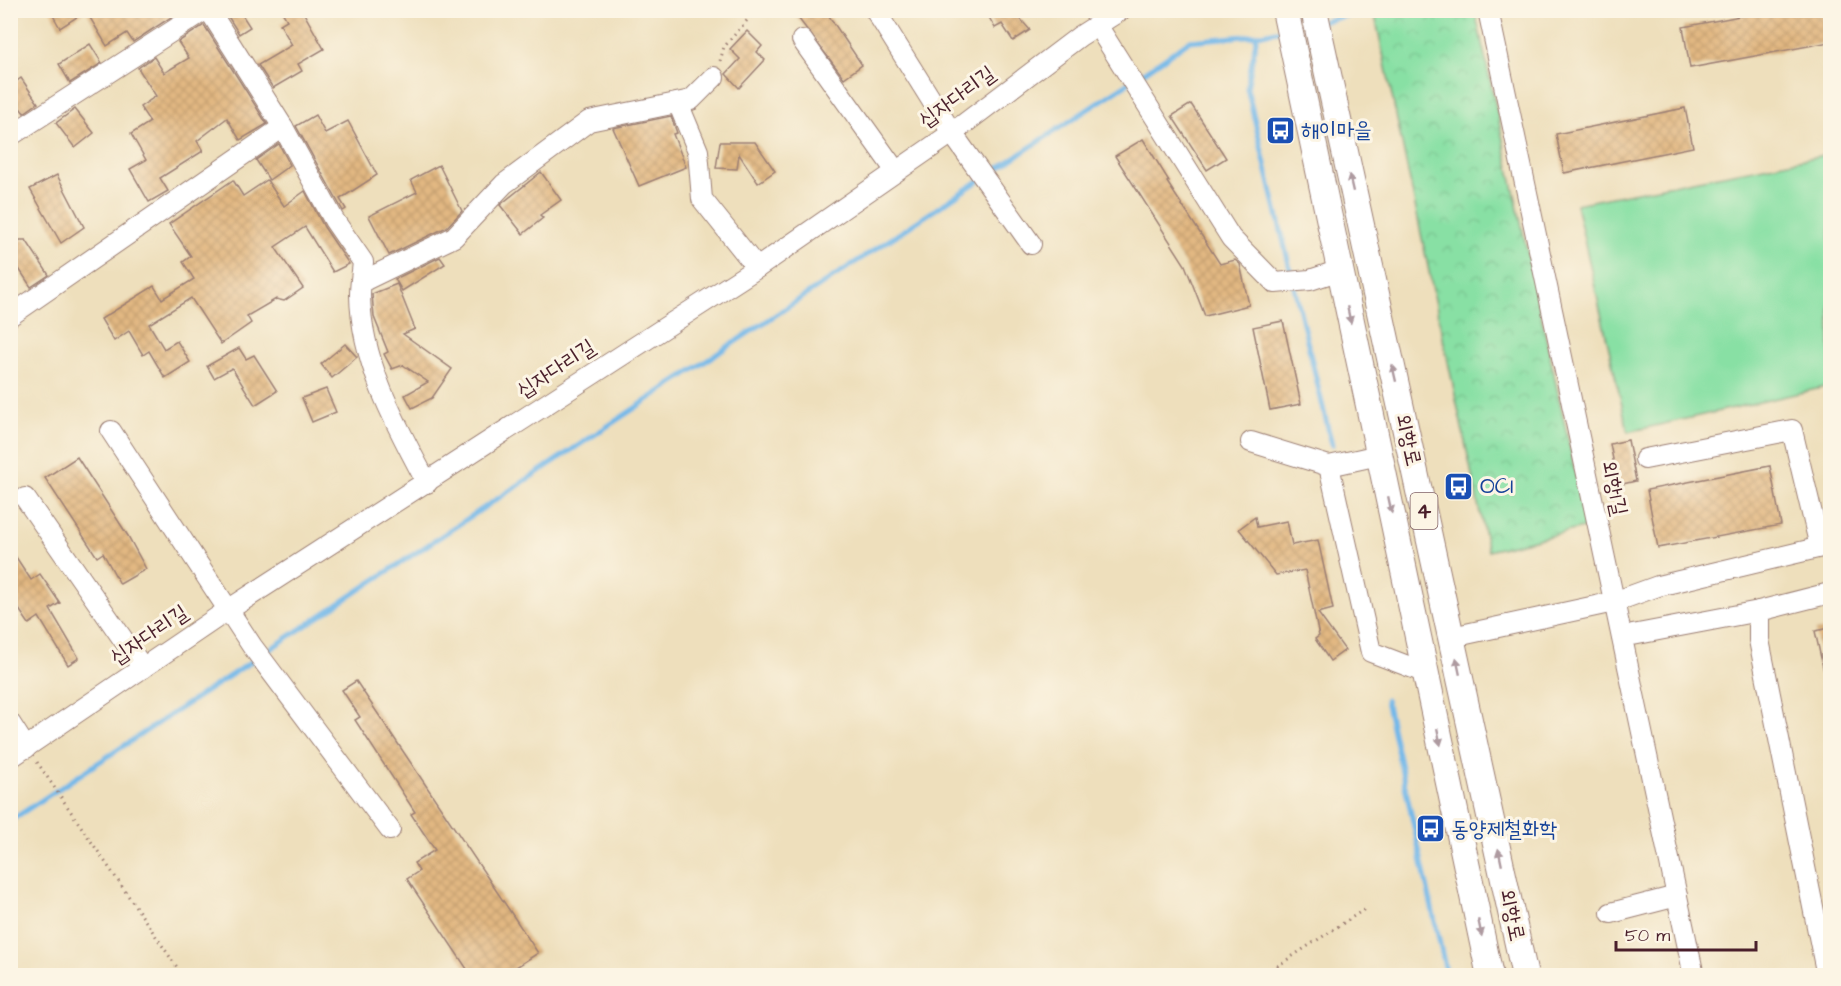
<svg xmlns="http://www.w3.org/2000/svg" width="1841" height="986" font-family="'Architects Daughter','Poor Story',sans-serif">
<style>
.grass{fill:#88e0a4;stroke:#698068;stroke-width:1.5}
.park{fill:url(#park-crowns);stroke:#698068;stroke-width:1.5}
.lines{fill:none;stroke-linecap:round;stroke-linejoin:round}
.stream{stroke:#72b8e9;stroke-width:5}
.building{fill:url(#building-cross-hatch)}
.minor-casing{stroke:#9c7f74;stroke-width:22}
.major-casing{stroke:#9c7f74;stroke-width:28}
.path{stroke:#9c7f74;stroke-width:3;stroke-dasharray:1.5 4.5;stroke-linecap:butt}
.minor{stroke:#fff;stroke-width:20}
.major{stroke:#fff;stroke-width:26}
.oneway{fill:#ae9aa0}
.labels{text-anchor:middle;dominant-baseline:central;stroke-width:6;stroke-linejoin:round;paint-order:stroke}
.shield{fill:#fcf5e5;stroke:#7f5f63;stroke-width:1.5}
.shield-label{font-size:21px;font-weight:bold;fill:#4a1f2b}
.street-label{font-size:22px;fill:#4a1f2b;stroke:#fcf5e5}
.transit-label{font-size:22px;fill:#164399;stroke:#fcf5e5;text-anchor:start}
</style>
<defs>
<pattern id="park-crowns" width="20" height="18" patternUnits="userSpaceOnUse" patternTransform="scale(1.5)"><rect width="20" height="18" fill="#88e0a4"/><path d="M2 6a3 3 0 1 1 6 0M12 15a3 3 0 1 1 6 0" fill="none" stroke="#77c08d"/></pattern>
<pattern id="building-cross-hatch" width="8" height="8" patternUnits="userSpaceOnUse" patternTransform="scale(1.5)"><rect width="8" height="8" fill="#e2b882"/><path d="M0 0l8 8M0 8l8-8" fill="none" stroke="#c39e70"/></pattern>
</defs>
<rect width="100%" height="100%" fill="#fcf5e5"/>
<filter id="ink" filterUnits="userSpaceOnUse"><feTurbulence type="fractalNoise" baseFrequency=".0167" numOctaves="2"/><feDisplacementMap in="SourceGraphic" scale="12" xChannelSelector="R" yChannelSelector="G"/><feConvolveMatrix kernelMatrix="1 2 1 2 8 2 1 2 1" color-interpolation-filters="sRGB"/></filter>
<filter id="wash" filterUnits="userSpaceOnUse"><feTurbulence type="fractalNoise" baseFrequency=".008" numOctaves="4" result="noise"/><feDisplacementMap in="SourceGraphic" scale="24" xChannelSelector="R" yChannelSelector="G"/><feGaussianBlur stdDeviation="1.35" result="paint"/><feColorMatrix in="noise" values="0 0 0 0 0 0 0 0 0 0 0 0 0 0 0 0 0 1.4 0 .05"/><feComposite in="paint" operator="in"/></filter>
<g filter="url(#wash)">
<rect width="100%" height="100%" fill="#eedfbc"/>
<polygon class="grass" points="1830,154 1830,386 1628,432 1576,204"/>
<polygon class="park" points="1374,11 1475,11 1587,527 1488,551"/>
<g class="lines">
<g class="stream">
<polyline points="1324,21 1370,10"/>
<polyline points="1257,35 1247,88 1292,277"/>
<polyline points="1136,78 1189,41 1257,35 1282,30"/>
<polyline points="988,175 1128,83"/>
<polyline points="1294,286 1332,445"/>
<polyline points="1386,700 1447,976"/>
<polyline points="10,821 980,180"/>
</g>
</g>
<g id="blocks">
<g class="building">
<polygon points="50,10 182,10 133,42 127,33 107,46 86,11 60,28"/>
<polygon points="224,10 239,10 250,27 239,34"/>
<polygon points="281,10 302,10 324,49 298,64 302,71 273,88 258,65 292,45 280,24 287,20"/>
<polygon points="792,10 825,10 862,65 844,78"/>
<polygon points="985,10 1025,10 1017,15 1030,30 1013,41 1002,24 995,28"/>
<polygon points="1771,10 1828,10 1830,42 1690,68 1683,27"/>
<polygon points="204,25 267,124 240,140 227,118 197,141 203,151 160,178 168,191 149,202 130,169 146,160 131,134 150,122 140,107 156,96 138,68 154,57 164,73 189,58 178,42"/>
<polygon points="747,31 762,46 757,52 765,60 739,88 726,74 740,59 730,49"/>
<polygon points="90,44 102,63 70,83 59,64"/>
<polygon points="21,78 38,103 24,113 10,95 10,86"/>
<polygon points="1191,104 1226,158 1207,170 1172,116"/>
<polygon points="1685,108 1693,147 1564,173 1556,134"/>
<polygon points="75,109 94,133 75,148 56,123"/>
<polygon points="315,115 325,133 348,121 377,175 340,199 346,209 343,211 296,126"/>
<polygon points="671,116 677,133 673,134 686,167 639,186 613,128"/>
<polygon points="1143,139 1169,181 1167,182 1220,264 1235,260 1240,264 1249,305 1205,316 1185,265 1115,156"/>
<polygon points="720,142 755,142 775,171 758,183 739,154 737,169 716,168"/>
<polygon points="279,144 290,165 269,180 256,160"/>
<polygon points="439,165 462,211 447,227 389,255 369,216 417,192 411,180"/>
<polygon points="541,172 561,200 540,215 543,218 523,234 500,205"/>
<polygon points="57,175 84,227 61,243 30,189"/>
<polygon points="233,180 243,196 267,180 284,206 305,191 324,227 349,264 333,272 305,227 275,247 303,288 284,301 276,299 247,316 251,323 221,344 191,298 149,324 164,349 177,341 190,362 165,378 149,351 143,355 129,331 114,341 101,319 154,286 162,299 194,279 183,262 191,256 169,224"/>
<polygon points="20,240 26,240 49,275 31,287 10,255 10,247"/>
<polygon points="440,257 445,264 402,291 395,279"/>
<polygon points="397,284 415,329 403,334 452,369 432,398 412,408 405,395 428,382 403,365 392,369 384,354 388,352 374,317 372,294"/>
<polygon points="1283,321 1301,404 1270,410 1253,327"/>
<polygon points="345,344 357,357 332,378 321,364"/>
<polygon points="239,348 246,359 254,355 277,391 255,405 232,368 214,378 207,366"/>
<polygon points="326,389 336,412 312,422 302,398"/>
<polygon points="1628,440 1636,481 1618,485 1610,444"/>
<polygon points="77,457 128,536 146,569 120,584 103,553 97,557 45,478"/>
<polygon points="1770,466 1781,525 1658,548 1647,490"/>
<polygon points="1255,517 1257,527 1287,521 1292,545 1318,540 1333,609 1318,613 1345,650 1330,661 1315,639 1319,636 1305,570 1276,575 1239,529"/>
<polygon points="10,548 31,580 40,574 60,603 50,609 79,658 68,665 39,617 29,624 10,596"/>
<polygon points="1830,628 1830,671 1824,672 1815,631"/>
<polygon points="356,681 538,953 504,975 471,975 407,879 419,871 414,863 435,850 411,814 415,812 355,720 360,717 342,690"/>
</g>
</g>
</g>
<g filter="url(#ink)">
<use href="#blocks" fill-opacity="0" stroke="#9c7f74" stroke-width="1.5"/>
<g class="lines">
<defs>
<g id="minor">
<path d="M209,10L283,127L334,220L363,262C362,273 360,284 360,295C361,362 396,425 427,483"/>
<polyline points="875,10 952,133 1031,244"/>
<polyline points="1488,10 1694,976"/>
<polyline points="1104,15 1097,25 1231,238 1275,283 1310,280 1340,270"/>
<polyline points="802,40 895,170"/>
<polyline points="678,103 698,151 702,199 757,268"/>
<polyline points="10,136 205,10"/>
<polyline points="361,282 454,237 504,184 589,121 691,100 714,77"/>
<polyline points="10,316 283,127"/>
<polyline points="111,431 252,646 390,830"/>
<polyline points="1251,442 1329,466 1379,455"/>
<polyline points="1645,459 1792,430 1820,547"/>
<polyline points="1329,466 1371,652 1426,673"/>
<polyline points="25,498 143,668"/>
<polyline points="1452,637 1614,602 1658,586 1830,545"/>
<polyline points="1622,637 1759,611"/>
<polyline points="10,723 26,748"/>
<polyline points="10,758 228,610 757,268 952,133 1080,36 1121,10"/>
<polyline points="1611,913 1677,896"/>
<polyline points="1827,976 1759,640 1759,611 1830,593"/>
</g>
<g id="major">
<polyline points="1285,10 1490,976"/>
<polyline points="1314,10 1525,976"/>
</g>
</defs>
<use href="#minor" class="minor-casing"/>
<use href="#major" class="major-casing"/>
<g class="path">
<polyline points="720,61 724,47 756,10"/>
<polyline points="37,762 183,976"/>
<polyline points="1262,976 1365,909"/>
</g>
<use href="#minor" class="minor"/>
<use href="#major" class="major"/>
</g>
<defs><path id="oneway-solid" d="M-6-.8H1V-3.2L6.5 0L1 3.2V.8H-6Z" transform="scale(1.5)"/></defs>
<g class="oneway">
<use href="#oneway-solid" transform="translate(1351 183) rotate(-103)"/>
<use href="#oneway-solid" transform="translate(1349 315) rotate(78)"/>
<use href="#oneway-solid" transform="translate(1394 373) rotate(-103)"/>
<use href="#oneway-solid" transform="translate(1390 505) rotate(78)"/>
<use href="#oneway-solid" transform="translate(1458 666) rotate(-102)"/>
<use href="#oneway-solid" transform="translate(1439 737) rotate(78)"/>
<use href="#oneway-solid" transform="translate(1500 857) rotate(-102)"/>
<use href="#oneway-solid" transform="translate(1480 928) rotate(78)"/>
</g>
</g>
<defs>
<symbol id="bus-square" viewBox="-11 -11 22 22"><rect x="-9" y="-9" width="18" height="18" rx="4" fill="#1a4fb4" stroke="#fcf5e5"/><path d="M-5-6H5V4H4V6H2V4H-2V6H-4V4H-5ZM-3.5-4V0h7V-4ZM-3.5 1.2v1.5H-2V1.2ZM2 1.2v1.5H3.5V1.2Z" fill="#fff"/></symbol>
</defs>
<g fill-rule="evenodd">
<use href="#bus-square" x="1264" y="114" width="33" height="33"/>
<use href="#bus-square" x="1442" y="470" width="33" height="33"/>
<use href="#bus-square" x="1414" y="812" width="33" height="33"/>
</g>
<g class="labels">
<rect class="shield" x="1410.5" y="493" width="27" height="36" rx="4.5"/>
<g class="shield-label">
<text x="1424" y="511">4</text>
</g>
<g class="street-label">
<text transform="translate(957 97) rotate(-36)">십자다리길</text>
<text transform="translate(556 369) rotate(-33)">십자다리길</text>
<text transform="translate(1408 440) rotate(77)">외항로</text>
<text transform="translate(1614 488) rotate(78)">외항1길</text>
<text transform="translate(149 635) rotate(-34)">십자다리길</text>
<text transform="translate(1512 915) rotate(78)">외항로</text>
</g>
<g class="transit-label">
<text x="1301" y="130">해이마을</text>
<text x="1480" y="486">OCI</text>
<text x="1451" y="829">동양제철화학</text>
</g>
</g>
<rect width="1841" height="986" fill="none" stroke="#fcf5e5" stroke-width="36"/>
<path d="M1616 941v9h140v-9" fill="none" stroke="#4a1f2b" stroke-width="3"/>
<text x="1625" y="941" font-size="18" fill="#4a1f2b" stroke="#fcf5e5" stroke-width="4.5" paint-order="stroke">50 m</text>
</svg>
